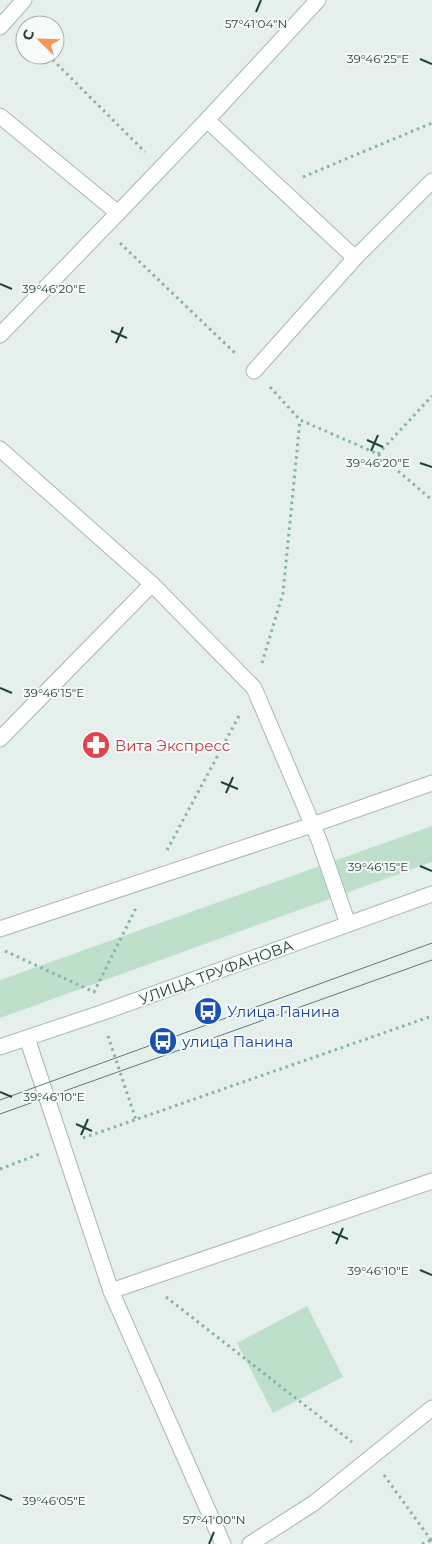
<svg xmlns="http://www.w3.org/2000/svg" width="432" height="1544" font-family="Montserrat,sans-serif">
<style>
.green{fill:#bee0cb}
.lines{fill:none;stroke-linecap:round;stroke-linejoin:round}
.lane-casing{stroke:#a7b8b4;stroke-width:17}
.street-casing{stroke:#a7b8b4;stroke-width:17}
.secondary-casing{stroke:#a3bbb6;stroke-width:17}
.path{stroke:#85b3ab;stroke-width:3;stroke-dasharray:2.5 4;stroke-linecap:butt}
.lane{stroke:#fff;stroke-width:15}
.street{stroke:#fff;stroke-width:15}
.secondary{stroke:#fff;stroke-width:15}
.tram{stroke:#5e7d79;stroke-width:1}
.ticks{fill:none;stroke:#23423e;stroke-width:2}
.labels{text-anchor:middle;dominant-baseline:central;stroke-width:4;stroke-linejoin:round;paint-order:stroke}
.health-label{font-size:15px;fill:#be3a42;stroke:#f6fbf9;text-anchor:start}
.street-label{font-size:15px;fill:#23423e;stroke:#f6fbf9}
.transit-label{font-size:15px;fill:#164399;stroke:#f6fbf9;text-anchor:start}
.ticks-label{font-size:12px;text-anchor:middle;fill:#23423e;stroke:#f6fbf9;stroke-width:4;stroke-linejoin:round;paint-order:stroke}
</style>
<rect width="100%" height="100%" fill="#e5efec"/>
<g class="green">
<polygon points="432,826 432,862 0,1018 0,980"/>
<polygon points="307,1306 343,1377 273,1413 237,1343"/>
</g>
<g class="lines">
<defs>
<g id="lane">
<polyline points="0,27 24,0"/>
<polyline points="0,116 118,213 0,335"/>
<polyline points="207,120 355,258 432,181"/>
<polyline points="118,213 207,120 318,0"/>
<polyline points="254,371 355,258"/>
<polyline points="0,449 152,584 254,688 319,840 348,924"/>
<polyline points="0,739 152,584"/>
<polyline points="27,1038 111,1291 223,1544"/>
<polyline points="111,1291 432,1181"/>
<polyline points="250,1544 314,1503 432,1408"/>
</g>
<polyline id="street" points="0,929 312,825 432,783"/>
<polyline id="secondary" points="0,1047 101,1013 432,894"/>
</defs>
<use href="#lane" class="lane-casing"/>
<use href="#street" class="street-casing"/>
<use href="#secondary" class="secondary-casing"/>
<g class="path">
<polyline points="48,55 145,152"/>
<polyline points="303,177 432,123"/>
<polyline points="120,243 237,355"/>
<polyline points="270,387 300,420 378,454 432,500"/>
<polyline points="378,454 432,396"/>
<polyline points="262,663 283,593 300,420"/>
<polyline points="167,850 240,714"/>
<polyline points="5,951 94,992 136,908"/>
<polyline points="108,1036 136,1120"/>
<polyline points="83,1138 432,1016"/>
<polyline points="0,1169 42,1153"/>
<polyline points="166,1297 352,1442"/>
<polyline points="384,1475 431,1540 432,1539"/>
<polyline points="422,1544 431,1540"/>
</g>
<use href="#lane" class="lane"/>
<use href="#street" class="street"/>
<use href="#secondary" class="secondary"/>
<g class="tram">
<polyline points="0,1100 432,943"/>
<polyline points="0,1114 432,960"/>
</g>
</g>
<path class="ticks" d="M256,12L261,0M420,59L432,64M0,284L12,289M111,331L127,338M116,343L123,327M367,440L383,447M371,451L378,435M420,463L432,467M0,688L12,693M221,782L238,789M226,793L233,777M420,866L432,871M0,1092L12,1097M76,1124L92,1131M81,1135L88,1119M332,1232L348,1239M336,1244L343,1228M420,1270L432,1275M0,1495L12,1500M209,1544L214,1532"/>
<defs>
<symbol id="pharmacy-disc" viewBox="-11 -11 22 22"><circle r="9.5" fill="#e0444e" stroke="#f6fbf9"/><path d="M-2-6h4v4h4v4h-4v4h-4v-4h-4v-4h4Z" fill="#fff"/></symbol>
<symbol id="bus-disc" viewBox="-11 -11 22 22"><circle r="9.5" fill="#1a4fb4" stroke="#f6fbf9"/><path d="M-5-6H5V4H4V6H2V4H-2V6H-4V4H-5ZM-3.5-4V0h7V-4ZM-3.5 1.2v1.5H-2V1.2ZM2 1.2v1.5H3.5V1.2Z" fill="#fff"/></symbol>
</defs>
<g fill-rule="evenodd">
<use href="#pharmacy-disc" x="80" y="729" width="32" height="32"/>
<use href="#bus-disc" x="192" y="995" width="32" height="32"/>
<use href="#bus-disc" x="147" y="1025" width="32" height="32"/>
</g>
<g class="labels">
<g class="health-label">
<text x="115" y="745">Вита Экспресс</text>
</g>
<g class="street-label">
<text transform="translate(216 972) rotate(-20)">УЛИЦА ТРУФАНОВА</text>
</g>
<g class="transit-label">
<text x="227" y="1011">Улица Панина</text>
<text x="182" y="1041">улица Панина</text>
</g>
</g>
<g class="ticks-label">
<text x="256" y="28">57°41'04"N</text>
<text x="378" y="63">39°46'25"E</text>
<text x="54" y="293">39°46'20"E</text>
<text x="378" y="467">39°46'20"E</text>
<text x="54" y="697">39°46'15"E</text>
<text x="378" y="871">39°46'15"E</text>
<text x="54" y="1101">39°46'10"E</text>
<text x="378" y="1275">39°46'10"E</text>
<text x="54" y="1505">39°46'05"E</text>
<text x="214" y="1524">57°41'00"N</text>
</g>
<g transform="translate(40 40) rotate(293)"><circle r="24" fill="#f6fbf9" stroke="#a2b1ae"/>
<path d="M0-4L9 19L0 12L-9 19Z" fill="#f6965b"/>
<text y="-8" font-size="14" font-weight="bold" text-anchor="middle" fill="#23423e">С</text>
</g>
</svg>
